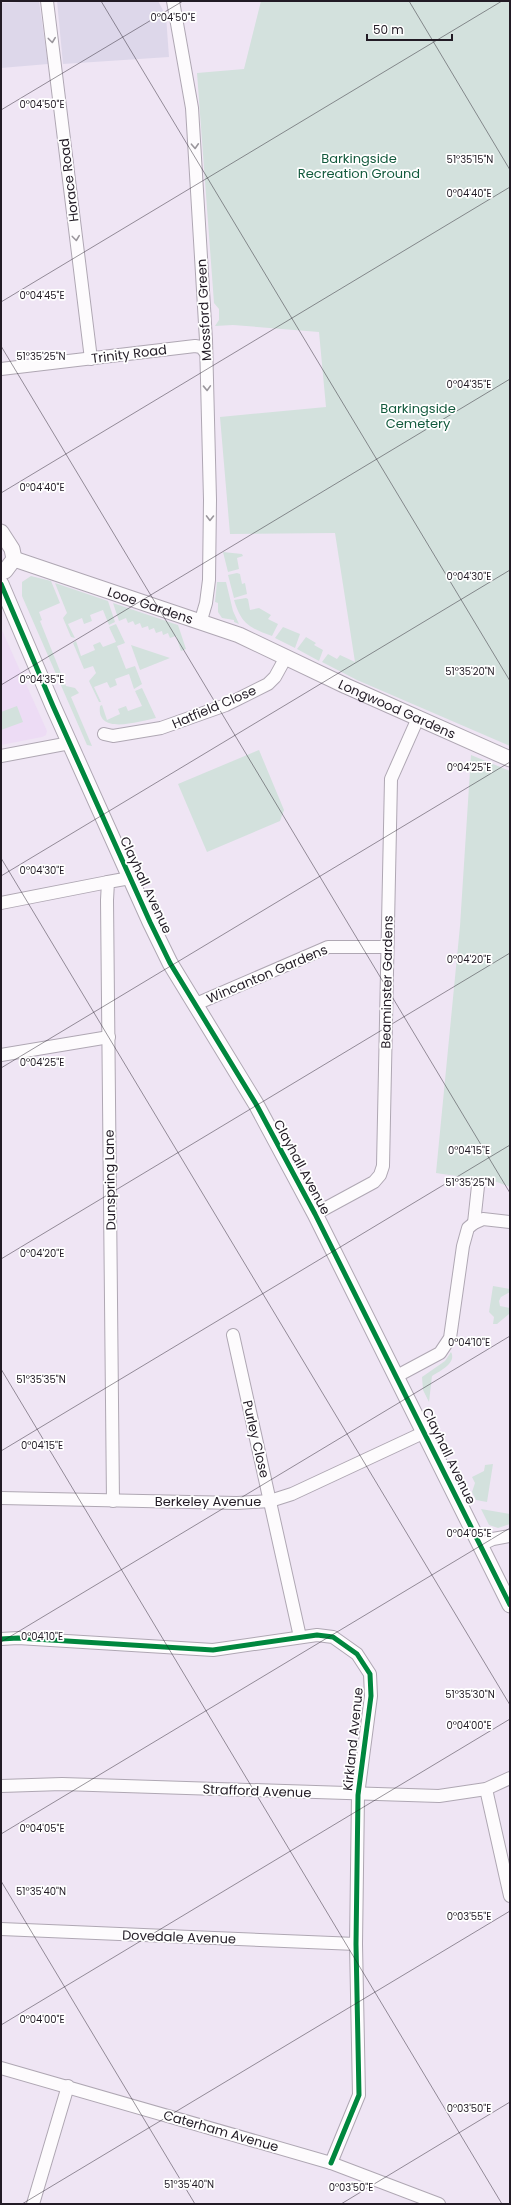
<svg xmlns="http://www.w3.org/2000/svg" width="511" height="2205" font-family="Poppins,sans-serif">
<style>
.commercial{fill:#ddd7ea}
.built{fill:#eddcf5}
.green{fill:#d3e1dd}
.lines{fill:none;stroke-linecap:round;stroke-linejoin:round}
.minor-casing{stroke:#afa7b3;stroke-width:14}
.tertiary-casing{stroke:#afa7b3;stroke-width:17}
.minor{stroke:#fdfbfd;stroke-width:12}
.tertiary{stroke:#fdfbfd;stroke-width:15}
.cycleway-casing{stroke:#fff;stroke-width:8}
.cycleway{stroke:#00873e;stroke-width:5}
.oneway{stroke:#9a969c}
.ticks{fill:none;stroke:#221b25;stroke-width:1;stroke-opacity:0.45}
.labels{text-anchor:middle;dominant-baseline:central;stroke-width:3.5;stroke-linejoin:round;paint-order:stroke}
.park-label{font-size:13px;fill:#135a3d;stroke:#fff}
.street-label{font-size:13px;fill:#221b25;stroke:#fff}
.ticks-label{font-size:10px;text-anchor:middle;fill:#221b25;stroke:#fff;stroke-width:3.5;stroke-linejoin:round;paint-order:stroke}
</style>
<rect width="100%" height="100%" fill="#efe5f4"/>
<g class="commercial">
<polygon points="39,1 48,64 1,68 1,3"/>
<polygon points="57,1 158,1 166,16 169,57 63,64"/>
</g>
<polygon class="built" points="1,628 47,731 46,735 42,737 1,745"/>
<g class="green">
<polygon points="261,1 510,1 510,746 357,680 322,662 328,654 337,659 340,655 355,662 335,533 230,534 220,417 326,407 319,332 233,325 215,326 219,320 219,309 214,303 197,73 244,69"/>
<polygon points="223,552 242,554 243,556 237,558 239,569 228,572"/>
<polygon points="237,573 240,574 242,584 245,583 247,594 234,598 228,575"/>
<polygon points="31,576 51,581 60,603 39,612 42,620 40,621 66,686 75,688 79,693 71,697 92,746 87,745 22,596 22,582"/>
<polygon points="217,582 226,582 233,611 239,624 234,622 234,620 222,618 218,612 218,603 215,602"/>
<polygon points="55,583 108,601 115,622 109,625 103,610 90,615 92,621 84,624 82,618 68,624 75,638 71,637 63,618 67,613"/>
<path d="M246,598L248,599L250,610L259,608L271,615L268,619L278,624L272,636C249,627 242,625 234,600Z"/>
<polygon points="113,603 178,625 186,649 181,651 176,636 170,638 168,633 163,635 162,631 156,633 154,628 149,630 148,626 142,628 140,623 135,625 133,621 128,623 126,618 119,621"/>
<polygon points="116,624 125,643 117,646 126,669 135,666 142,684 134,689 129,674 115,679 117,685 110,688 107,682 94,687 101,702 99,702 89,681 96,673 93,666 84,669 73,643 76,641 81,656 95,650 93,645 100,642 103,647 116,642 109,627"/>
<polygon points="283,627 300,634 295,648 275,638"/>
<polygon points="306,637 316,643 314,645 323,650 319,661 297,649"/>
<polygon points="131,645 170,658 140,670"/>
<path d="M142,688L156,718C140,721 96,736 100,706L102,705L107,720L120,714L118,709L126,706L128,711L142,706L135,691Z"/>
<polygon points="17,706 23,722 1,730 1,712"/>
<polygon points="259,750 284,810 280,821 207,852 178,784"/>
<polygon points="471,755 510,771 510,1187 497,1182 436,1173 460,926"/>
<polygon points="493,1286 510,1289 510,1292 501,1297 499,1301 500,1306 510,1308 509,1314 497,1324 493,1324 494,1317 489,1312"/>
<path d="M451,1352C457,1363 440,1371 432,1376L429,1402L423,1390L422,1377L445,1361Z"/>
<polygon points="493,1464 487,1502 476,1500 472,1492 475,1483 472,1477 484,1471 485,1465"/>
<polygon points="481,1509 510,1514 510,1524 498,1528 489,1525"/>
</g>
<g class="lines">
<defs>
<g id="minor">
<polyline points="47,1 91,359"/>
<polyline points="173,1 192,108 206,340 210,500 209,580 206,603 201,620"/>
<polyline points="1,369 195,346 201,347 206,353"/>
<polyline points="104,734 113,736 161,728 226,705 268,684 275,677 286,657"/>
<polyline points="1,756 70,743"/>
<polyline points="1,903 108,882"/>
<polyline points="196,1004 328,947 387,947"/>
<polyline points="1,1055 109,1037"/>
<polyline points="315,1214 374,1182 380,1175 383,1166 391,779 418,718"/>
<polyline points="474,1223 478,1186"/>
<polyline points="233,1335 300,1637"/>
<polyline points="397,1376 440,1353 450,1338 463,1246 468,1228 474,1223 483,1219 510,1222"/>
<polyline points="1,1498 237,1503 270,1501 292,1494 425,1432"/>
<polyline points="113,1501 107,900 108,882 130,878"/>
<polyline points="480,1545 493,1539 510,1536"/>
<polyline points="1,1639 18,1638 213,1650 317,1635 333,1637 357,1654 370,1674 371,1696 358,1795 356,1944 359,2095 331,2163"/>
<polyline points="1,1786 62,1784 439,1796 486,1789 510,1778"/>
<polyline points="486,1789 510,1896"/>
<polyline points="1,1929 356,1944"/>
<polyline points="1,2068 331,2163 439,2204"/>
<polyline points="33,2204 68,2086"/>
</g>
<g id="tertiary">
<polyline points="1,532 12,549 14,559 5,571 1,572"/>
<path id="s1" d="M14,559L239,635L346,686L510,759"/>
<polyline points="1,584 53,706 150,922 170,963 256,1104 315,1214 510,1605"/>
</g>
</defs>
<use href="#minor" class="minor-casing"/>
<use href="#tertiary" class="tertiary-casing"/>
<use href="#minor" class="minor"/>
<use href="#tertiary" class="tertiary"/>
<defs>
<g id="cycleway">
<polyline points="1,584 53,706 150,922 170,963 256,1104 315,1214 510,1605"/>
<polyline points="1,1639 18,1638 213,1650 317,1635 333,1637 357,1654 370,1674 371,1696 358,1795 356,1944 359,2095 331,2163"/>
</g>
</defs>
<use href="#cycleway" class="cycleway-casing"/>
<use href="#cycleway" class="cycleway"/>
</g>
<defs><path id="oneway-chevron" d="M-2-3.5L2.5 0L-2 3.5" fill="none" stroke-width="1.6" stroke-linecap="round" stroke-linejoin="round"/></defs>
<g class="oneway">
<use href="#oneway-chevron" transform="translate(52 40) rotate(83)"/>
<use href="#oneway-chevron" transform="translate(195 146) rotate(87)"/>
<use href="#oneway-chevron" transform="translate(76 238) rotate(83)"/>
<use href="#oneway-chevron" transform="translate(207 388) rotate(88)"/>
<use href="#oneway-chevron" transform="translate(210 518) rotate(91)"/>
</g>
<path class="ticks" d="M101,1L510,681M409,1L510,170M1,110L183,1M1,302L502,1M1,346L510,1193M1,493L510,187M1,685L510,379M1,858L510,1705M1,876L510,570M1,1068L510,762M1,1259L510,953M1,1369L502,2204M1,1451L510,1145M1,1642L510,1336M1,1834L510,1528M1,1881L195,2204M1,2025L510,1719M22,2204L510,1911M341,2204L510,2102"/>
<g class="labels">
<g class="park-label">
<text x="359" y="158">Barkingside<tspan x="359" dy="15">Recreation Ground</tspan></text>
<text x="418" y="408">Barkingside<tspan x="418" dy="15">Cemetery</tspan></text>
</g>
<g class="street-label">
<text transform="translate(69 180) rotate(-97)">Horace Road</text>
<text transform="translate(204 310) rotate(-93)">Mossford Green</text>
<text transform="translate(129 354) rotate(-7)">Trinity Road</text>
<text stroke="none"><textPath href="#s1" startOffset="144">Looe Gardens</textPath></text>
<text transform="translate(214 707) rotate(-23)">Hatfield Close</text>
<text stroke="none"><textPath href="#s1" startOffset="412">Longwood Gardens</textPath></text>
<text transform="translate(146 885) rotate(65)">Clayhall Avenue</text>
<text transform="translate(267 974) rotate(-23)">Wincanton Gardens</text>
<text transform="translate(387 982) rotate(-89)">Beaminster Gardens</text>
<text transform="translate(302 1167) rotate(62)">Clayhall Avenue</text>
<text transform="translate(110 1180) rotate(-91)">Dunspring Lane</text>
<text transform="translate(256 1439) rotate(77)">Purley Close</text>
<text transform="translate(449 1456) rotate(64)">Clayhall Avenue</text>
<text x="208" y="1501">Berkeley Avenue</text>
<text transform="translate(353 1739) rotate(-84)">Kirkland Avenue</text>
<text transform="translate(257 1791) rotate(2)">Strafford Avenue</text>
<text transform="translate(179 1937) rotate(2)">Dovedale Avenue</text>
<text transform="translate(221 2131) rotate(16)">Caterham Avenue</text>
</g>
</g>
<g class="ticks-label">
<text x="173" y="21">0°04'50"E</text>
<text x="42" y="108">0°04'50"E</text>
<text x="470" y="163">51°35'15"N</text>
<text x="469" y="197">0°04'40"E</text>
<text x="42" y="299">0°04'45"E</text>
<text x="41" y="360">51°35'25"N</text>
<text x="469" y="388">0°04'35"E</text>
<text x="42" y="491">0°04'40"E</text>
<text x="469" y="580">0°04'30"E</text>
<text x="470" y="675">51°35'20"N</text>
<text x="42" y="683">0°04'35"E</text>
<text x="469" y="771">0°04'25"E</text>
<text x="42" y="874">0°04'30"E</text>
<text x="469" y="963">0°04'20"E</text>
<text x="42" y="1066">0°04'25"E</text>
<text x="469" y="1154">0°04'15"E</text>
<text x="470" y="1186">51°35'25"N</text>
<text x="42" y="1257">0°04'20"E</text>
<text x="469" y="1346">0°04'10"E</text>
<text x="41" y="1383">51°35'35"N</text>
<text x="42" y="1449">0°04'15"E</text>
<text x="469" y="1537">0°04'05"E</text>
<text x="42" y="1640">0°04'10"E</text>
<text x="470" y="1698">51°35'30"N</text>
<text x="469" y="1729">0°04'00"E</text>
<text x="42" y="1832">0°04'05"E</text>
<text x="41" y="1895">51°35'40"N</text>
<text x="469" y="1920">0°03'55"E</text>
<text x="42" y="2023">0°04'00"E</text>
<text x="469" y="2112">0°03'50"E</text>
<text x="189" y="2188">51°35'40"N</text>
<text x="351" y="2191">0°03'50"E</text>
</g>
<rect width="511" height="2205" fill="none" stroke="#221b25" stroke-width="4"/>
<path d="M367 34v6h85v-6" fill="none" stroke="#221b25" stroke-width="2"/>
<text x="373" y="34" font-size="12" fill="#221b25" stroke="#ffffff" stroke-width="3" paint-order="stroke">50 m</text>
</svg>
